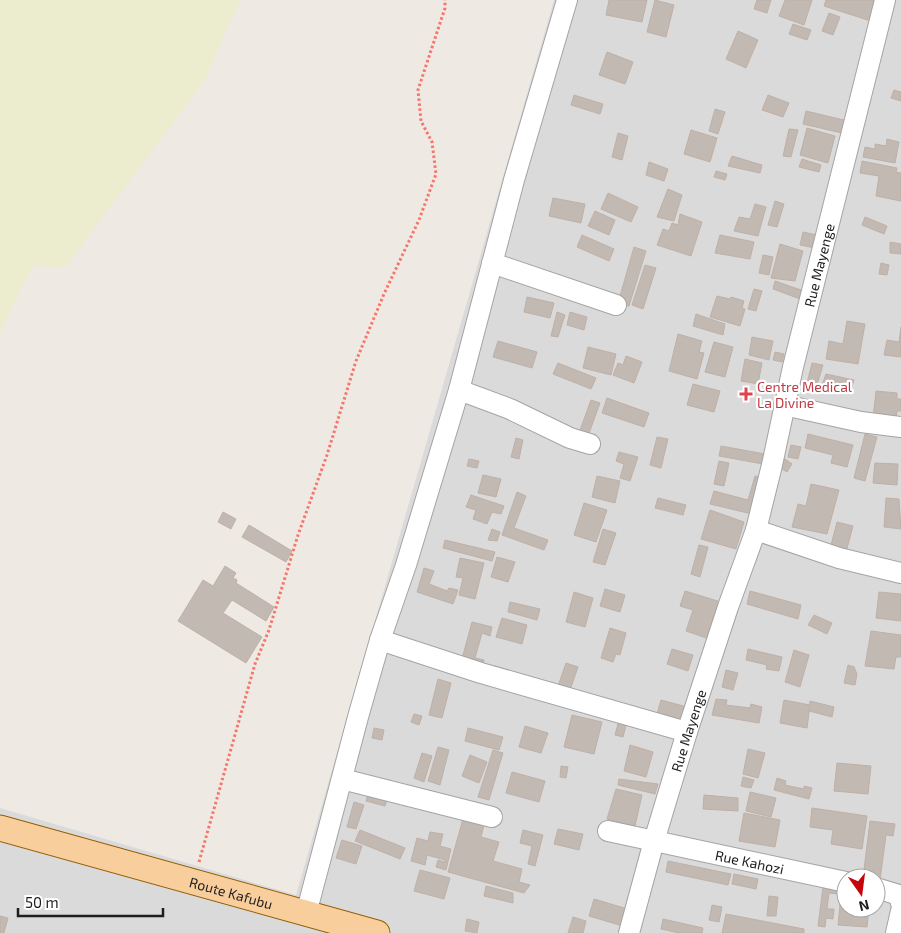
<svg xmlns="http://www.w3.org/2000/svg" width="901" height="933" font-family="'Exo 2',sans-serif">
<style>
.residential{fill:#dbdada;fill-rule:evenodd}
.farmland{fill:#ebedce}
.building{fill:#c2b9b3;stroke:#bfb0a6}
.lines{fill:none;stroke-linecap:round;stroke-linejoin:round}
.minor-casing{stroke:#a4a4a4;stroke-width:22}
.major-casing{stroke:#925e04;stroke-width:27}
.path{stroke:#f6756c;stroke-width:3;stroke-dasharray:2.5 2.5;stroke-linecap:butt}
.minor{stroke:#fff;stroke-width:20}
.major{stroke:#f9ce9d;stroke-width:25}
.health-dot{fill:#e0444e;stroke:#fff;stroke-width:2}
.labels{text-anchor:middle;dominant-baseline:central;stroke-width:4.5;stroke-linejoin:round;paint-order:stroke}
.street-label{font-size:14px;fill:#1d1d1d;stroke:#fff}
.health-label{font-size:14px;fill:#be3a42;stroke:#fff;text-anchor:start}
</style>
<rect width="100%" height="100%" fill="#eeeae3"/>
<path class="residential" d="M554,0H901V933H0V808L296,895ZM846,878H876V908H846Z"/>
<polygon class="farmland" points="0,0 240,0 204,81 66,267 32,266 0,333"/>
<g class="building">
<polygon points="609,0 647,0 642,22 606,15"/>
<polygon points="655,0 674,5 666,37 647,32"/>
<polygon points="757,0 771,0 767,13 754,9"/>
<polygon points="785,0 812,0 804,25 779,16"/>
<polygon points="826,0 884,0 877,23 824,6"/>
<polygon points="829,13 840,17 833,35 822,31"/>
<polygon points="793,24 811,30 807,40 789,34"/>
<polygon points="738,31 758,40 746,68 726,59"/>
<polygon points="607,52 633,62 625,84 599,75"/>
<polygon points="894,90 901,92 901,101 891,98"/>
<polygon points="574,95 603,104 600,114 571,105"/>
<polygon points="768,95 789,103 783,117 762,110"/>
<polygon points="715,109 725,112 718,134 709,131"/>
<polygon points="806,111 848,121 846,134 803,124"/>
<polygon points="807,128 835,136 828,163 800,155"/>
<polygon points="789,129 798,130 791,157 783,156"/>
<polygon points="691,130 717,138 710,162 684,154"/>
<polygon points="618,133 628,136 622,160 612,157"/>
<polygon points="887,139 899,142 895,163 863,157 865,147 875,149 875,144 886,146"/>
<polygon points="732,156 762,165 760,173 728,166"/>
<polygon points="802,159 821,165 819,172 799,167"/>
<polygon points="862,161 897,168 896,172 901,173 901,201 876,196 879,176 860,173"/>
<polygon points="649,162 668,169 664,181 646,175"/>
<polygon points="716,171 727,174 725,180 714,177"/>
<polygon points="668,189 682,195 674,221 657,217"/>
<polygon points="608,193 638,207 631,222 601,209"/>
<polygon points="553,198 585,204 581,223 549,216"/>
<polygon points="775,201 784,204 777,227 768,225"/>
<polygon points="755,204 766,207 758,236 734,231 739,217 750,219"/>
<polygon points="595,211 615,220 609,235 588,226"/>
<polygon points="680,214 702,222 691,256 657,245 663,229 669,231 672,223 678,225"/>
<polygon points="865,217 887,226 884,234 862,225"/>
<polygon points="803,232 822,236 820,249 800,245"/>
<polygon points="582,235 614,249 609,261 577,247"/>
<polygon points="720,235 754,242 750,259 715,253"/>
<polygon points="890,242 901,244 901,254 890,253"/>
<polygon points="780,244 803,251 795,281 771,278"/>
<polygon points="634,247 646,251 629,306 618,303"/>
<polygon points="763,255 773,257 769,275 759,273"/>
<polygon points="881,263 889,265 887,275 879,274"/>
<polygon points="645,265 656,268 643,309 632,305"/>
<polygon points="775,281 801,290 809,286 800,299 773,289"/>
<polygon points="754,289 762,291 756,311 748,309"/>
<polygon points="717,296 730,299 731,297 744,301 742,308 745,309 740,326 710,317"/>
<polygon points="527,297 554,303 550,318 524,312"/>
<polygon points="557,312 565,315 558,337 551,336"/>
<polygon points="570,312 587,317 584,330 567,325"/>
<polygon points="696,314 725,324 723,335 693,326"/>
<polygon points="847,321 865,324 858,364 826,359 829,341 843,344"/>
<polygon points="901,327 901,357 884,355 887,340 899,342"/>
<polygon points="678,334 702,341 699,352 704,353 697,379 669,371"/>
<polygon points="752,337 773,341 769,360 749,355"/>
<polygon points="498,341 537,352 532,368 493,357"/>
<polygon points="714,342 733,347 725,377 705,372"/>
<polygon points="588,347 616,354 611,375 583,368"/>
<polygon points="775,352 784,354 782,362 773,360"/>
<polygon points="626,356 642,362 634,383 613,375 618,363 623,365"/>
<polygon points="745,359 762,363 758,384 741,381"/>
<polygon points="558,363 596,378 591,389 553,374"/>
<polygon points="812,363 823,365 817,385 807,383"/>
<polygon points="826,374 854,380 850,393 821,388"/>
<polygon points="693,384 720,391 714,412 687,405"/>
<polygon points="876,391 897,393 897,399 901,399 901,411 897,411 896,420 873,418"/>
<polygon points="607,398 649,413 644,427 602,413"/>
<polygon points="591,400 600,403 588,436 579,433"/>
<polygon points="808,434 853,445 847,467 831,463 833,455 805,448"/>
<polygon points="865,434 877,437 865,481 854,478"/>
<polygon points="657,437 668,439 661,468 650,465"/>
<polygon points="516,438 523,440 519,459 511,457"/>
<polygon points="791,445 801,447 798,459 788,457"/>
<polygon points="721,446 765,454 763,464 719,456"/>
<polygon points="619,452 638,457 630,481 620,478 624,464 616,461"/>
<polygon points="469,459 479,461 477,468 467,466"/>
<polygon points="785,459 792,464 787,472 779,467"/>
<polygon points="719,461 729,463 724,486 714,484"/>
<polygon points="875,463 898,464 897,485 873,483"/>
<polygon points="483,475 501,479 496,497 478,493"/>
<polygon points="597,476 620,481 615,503 592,497"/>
<polygon points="755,476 766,479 756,515 710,504 714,491 748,500"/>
<polygon points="811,484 839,490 827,534 792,527 798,504 806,506"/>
<polygon points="517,492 526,496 514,528 548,540 544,550 502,535"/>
<polygon points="471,495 504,506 501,514 492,512 487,524 473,519 476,510 466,507"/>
<polygon points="658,498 686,505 683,515 655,508"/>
<polygon points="886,498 899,499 901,529 884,527"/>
<polygon points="584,503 607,510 596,542 574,535"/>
<polygon points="710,510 744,522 736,549 701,539"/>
<polygon points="223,512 236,519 231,529 218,522"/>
<polygon points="837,522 853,526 845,556 829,553"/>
<polygon points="249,525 292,551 286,562 242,537"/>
<polygon points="492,529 500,532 497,541 488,540"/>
<polygon points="603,529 616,533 605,565 593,562"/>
<polygon points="445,540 495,552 492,561 443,548"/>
<polygon points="699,545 708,547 700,577 691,574"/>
<polygon points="497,557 515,562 508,582 491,577"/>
<polygon points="460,558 484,563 475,599 459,595 463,578 456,577"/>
<polygon points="225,566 236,573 233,578 237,580 236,583 274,607 266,621 232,600 223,613 262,637 246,663 178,621 203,580 213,586"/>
<polygon points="424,568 434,571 429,584 447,591 449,588 458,590 453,604 417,592"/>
<polygon points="605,589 625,595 620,612 600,606"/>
<polygon points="685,591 724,603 712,640 686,631 693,610 680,606"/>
<polygon points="750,591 801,605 798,619 747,604"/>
<polygon points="574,592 593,598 585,627 566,622"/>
<polygon points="879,592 901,594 901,621 876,618"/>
<polygon points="510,602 540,609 537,620 508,612"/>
<polygon points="814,615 832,623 827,634 808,625"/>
<polygon points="502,618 527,625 522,644 496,637"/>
<polygon points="472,622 492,627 490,636 482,633 475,658 484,660 481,671 460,666"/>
<polygon points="610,628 626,633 620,655 616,654 613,662 601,658"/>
<polygon points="871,631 901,635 901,657 896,657 894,669 865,666"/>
<polygon points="672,649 693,655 688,671 667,664"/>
<polygon points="748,649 782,657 779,671 766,669 767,665 746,660"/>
<polygon points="794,650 809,655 800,687 785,682"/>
<polygon points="566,663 578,667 570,690 558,686"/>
<polygon points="848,665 854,667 857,674 855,685 844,683"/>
<polygon points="726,670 738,673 733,690 722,687"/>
<polygon points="438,679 451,683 442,718 429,715"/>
<polygon points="716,699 727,700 726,705 750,708 751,704 762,707 759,723 712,715"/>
<polygon points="661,700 687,707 683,721 657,714"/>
<polygon points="784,700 810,705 807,728 780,723"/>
<polygon points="810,701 834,707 832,717 809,711"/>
<polygon points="414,714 422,716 419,725 411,722"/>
<polygon points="572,715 602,722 594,754 564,747"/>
<polygon points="620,716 628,718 623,737 615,735"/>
<polygon points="525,726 548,733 541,753 519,747"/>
<polygon points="374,728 384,730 382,740 372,738"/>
<polygon points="468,728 503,737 499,750 465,741"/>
<polygon points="630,745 653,752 646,777 624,771"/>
<polygon points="438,747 449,750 440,785 428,781"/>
<polygon points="748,749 765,753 758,778 743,774"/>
<polygon points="493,750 503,753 489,800 478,797"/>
<polygon points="422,753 432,756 424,782 414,778"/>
<polygon points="470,755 487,762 479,783 462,776"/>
<polygon points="837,763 871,766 868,794 834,791"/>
<polygon points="561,766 568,767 566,778 560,777"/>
<polygon points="512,772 545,781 539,802 506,793"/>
<polygon points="743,777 754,780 751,788 741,786"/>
<polygon points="777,778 786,781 785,785 804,789 804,786 812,788 809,799 774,790"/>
<polygon points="619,779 658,784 655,794 618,785"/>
<polygon points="616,789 642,795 635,826 607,819"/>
<polygon points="369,791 388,797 385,806 366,801"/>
<polygon points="750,792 776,798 771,817 746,811"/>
<polygon points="704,795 738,798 738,811 703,809"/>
<polygon points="354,802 364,805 356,829 347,827"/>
<polygon points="812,808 867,816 862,849 831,844 833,830 810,827"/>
<polygon points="744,813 780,820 775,847 739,841"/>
<polygon points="463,819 484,825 481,837 499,842 493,861 522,869 519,882 530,885 524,893 448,872"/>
<polygon points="870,821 895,824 893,836 886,835 880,880 876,880 876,878 863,878"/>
<polygon points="558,829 583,834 579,850 554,844"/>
<polygon points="360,830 405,848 400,859 355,841"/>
<polygon points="523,830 543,835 535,866 528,864 532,846 520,843"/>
<polygon points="430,832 443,834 440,846 451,849 446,870 436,867 438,860 445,862 445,860 427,855 425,865 411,861 417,838 428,841"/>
<polygon points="342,840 362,846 356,864 336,858"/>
<polygon points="668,861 731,874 728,885 666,872"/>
<polygon points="420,870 450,878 444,899 414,891"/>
<polygon points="734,874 758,879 756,889 732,884"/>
<polygon points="486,886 513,893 513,903 484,896"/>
<polygon points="823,887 840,889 839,894 829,893 827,909 834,909 833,919 826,918 825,927 818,926"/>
<polygon points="841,895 846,896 846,908 869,908 867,927 838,925"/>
<polygon points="769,896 778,897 776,916 767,916"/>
<polygon points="594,899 631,910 626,927 589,916"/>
<polygon points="712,905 722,907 719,922 709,920"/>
<polygon points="726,914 804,929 804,933 722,933"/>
<polygon points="0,916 8,918 4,933 0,933"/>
<polygon points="573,917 586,921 583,933 568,933"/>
<polygon points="467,919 479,922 477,933 465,931"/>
<polygon points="663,919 703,928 702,933 679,933 661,929"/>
</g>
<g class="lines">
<defs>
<g id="minor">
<polyline points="492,263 616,305"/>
<polyline points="459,390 510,409 570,438 590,444"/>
<polyline points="784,405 861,422 901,427"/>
<polyline points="756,530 839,558 901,573"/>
<polyline points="380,640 481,673 687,732"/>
<polyline points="342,779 492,817"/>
<path id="s1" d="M608,831L846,882"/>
<polyline points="876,888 899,895 901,903"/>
<polyline points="306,914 358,717 380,640 406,565 459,390 514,180 567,0"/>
<path id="s2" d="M629,933L654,841L687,732L728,607L756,530L772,465L793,367L885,0"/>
<polyline points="896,933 901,911"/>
</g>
<g id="major">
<path id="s3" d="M0,828L377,933"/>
</g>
</defs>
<use href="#minor" class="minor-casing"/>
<use href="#major" class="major-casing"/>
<polyline class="path" points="199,862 255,664 269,630 298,535 327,455 356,361 384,294 419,220 436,174 432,142 421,121 418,90 445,8 445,0"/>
<use href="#minor" class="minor"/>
<use href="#major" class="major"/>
</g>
<path class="health-dot" d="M743.5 386.5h5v5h5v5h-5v5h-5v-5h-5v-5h5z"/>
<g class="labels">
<g class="street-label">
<text stroke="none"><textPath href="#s2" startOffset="695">Rue Mayenge</textPath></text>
<text stroke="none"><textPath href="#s2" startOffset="211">Rue Mayenge</textPath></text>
<text stroke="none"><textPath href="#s1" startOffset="145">Rue Kahozi</textPath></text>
<text stroke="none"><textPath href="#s3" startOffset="240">Route Kafubu</textPath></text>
</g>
<g class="health-label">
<text x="757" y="386">Centre Medical<tspan x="757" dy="16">La Divine</tspan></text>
</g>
</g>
<g transform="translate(861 893) rotate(166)"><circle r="24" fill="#ffffff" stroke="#a5a5a5"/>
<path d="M0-4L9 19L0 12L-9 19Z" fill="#c5050c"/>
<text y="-8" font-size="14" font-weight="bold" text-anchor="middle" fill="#1d1d1d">N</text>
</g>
<path d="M18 908v8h145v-8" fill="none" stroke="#1d1d1d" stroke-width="2.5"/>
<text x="25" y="908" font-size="15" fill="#1d1d1d" stroke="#ffffff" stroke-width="4" paint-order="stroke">50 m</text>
</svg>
